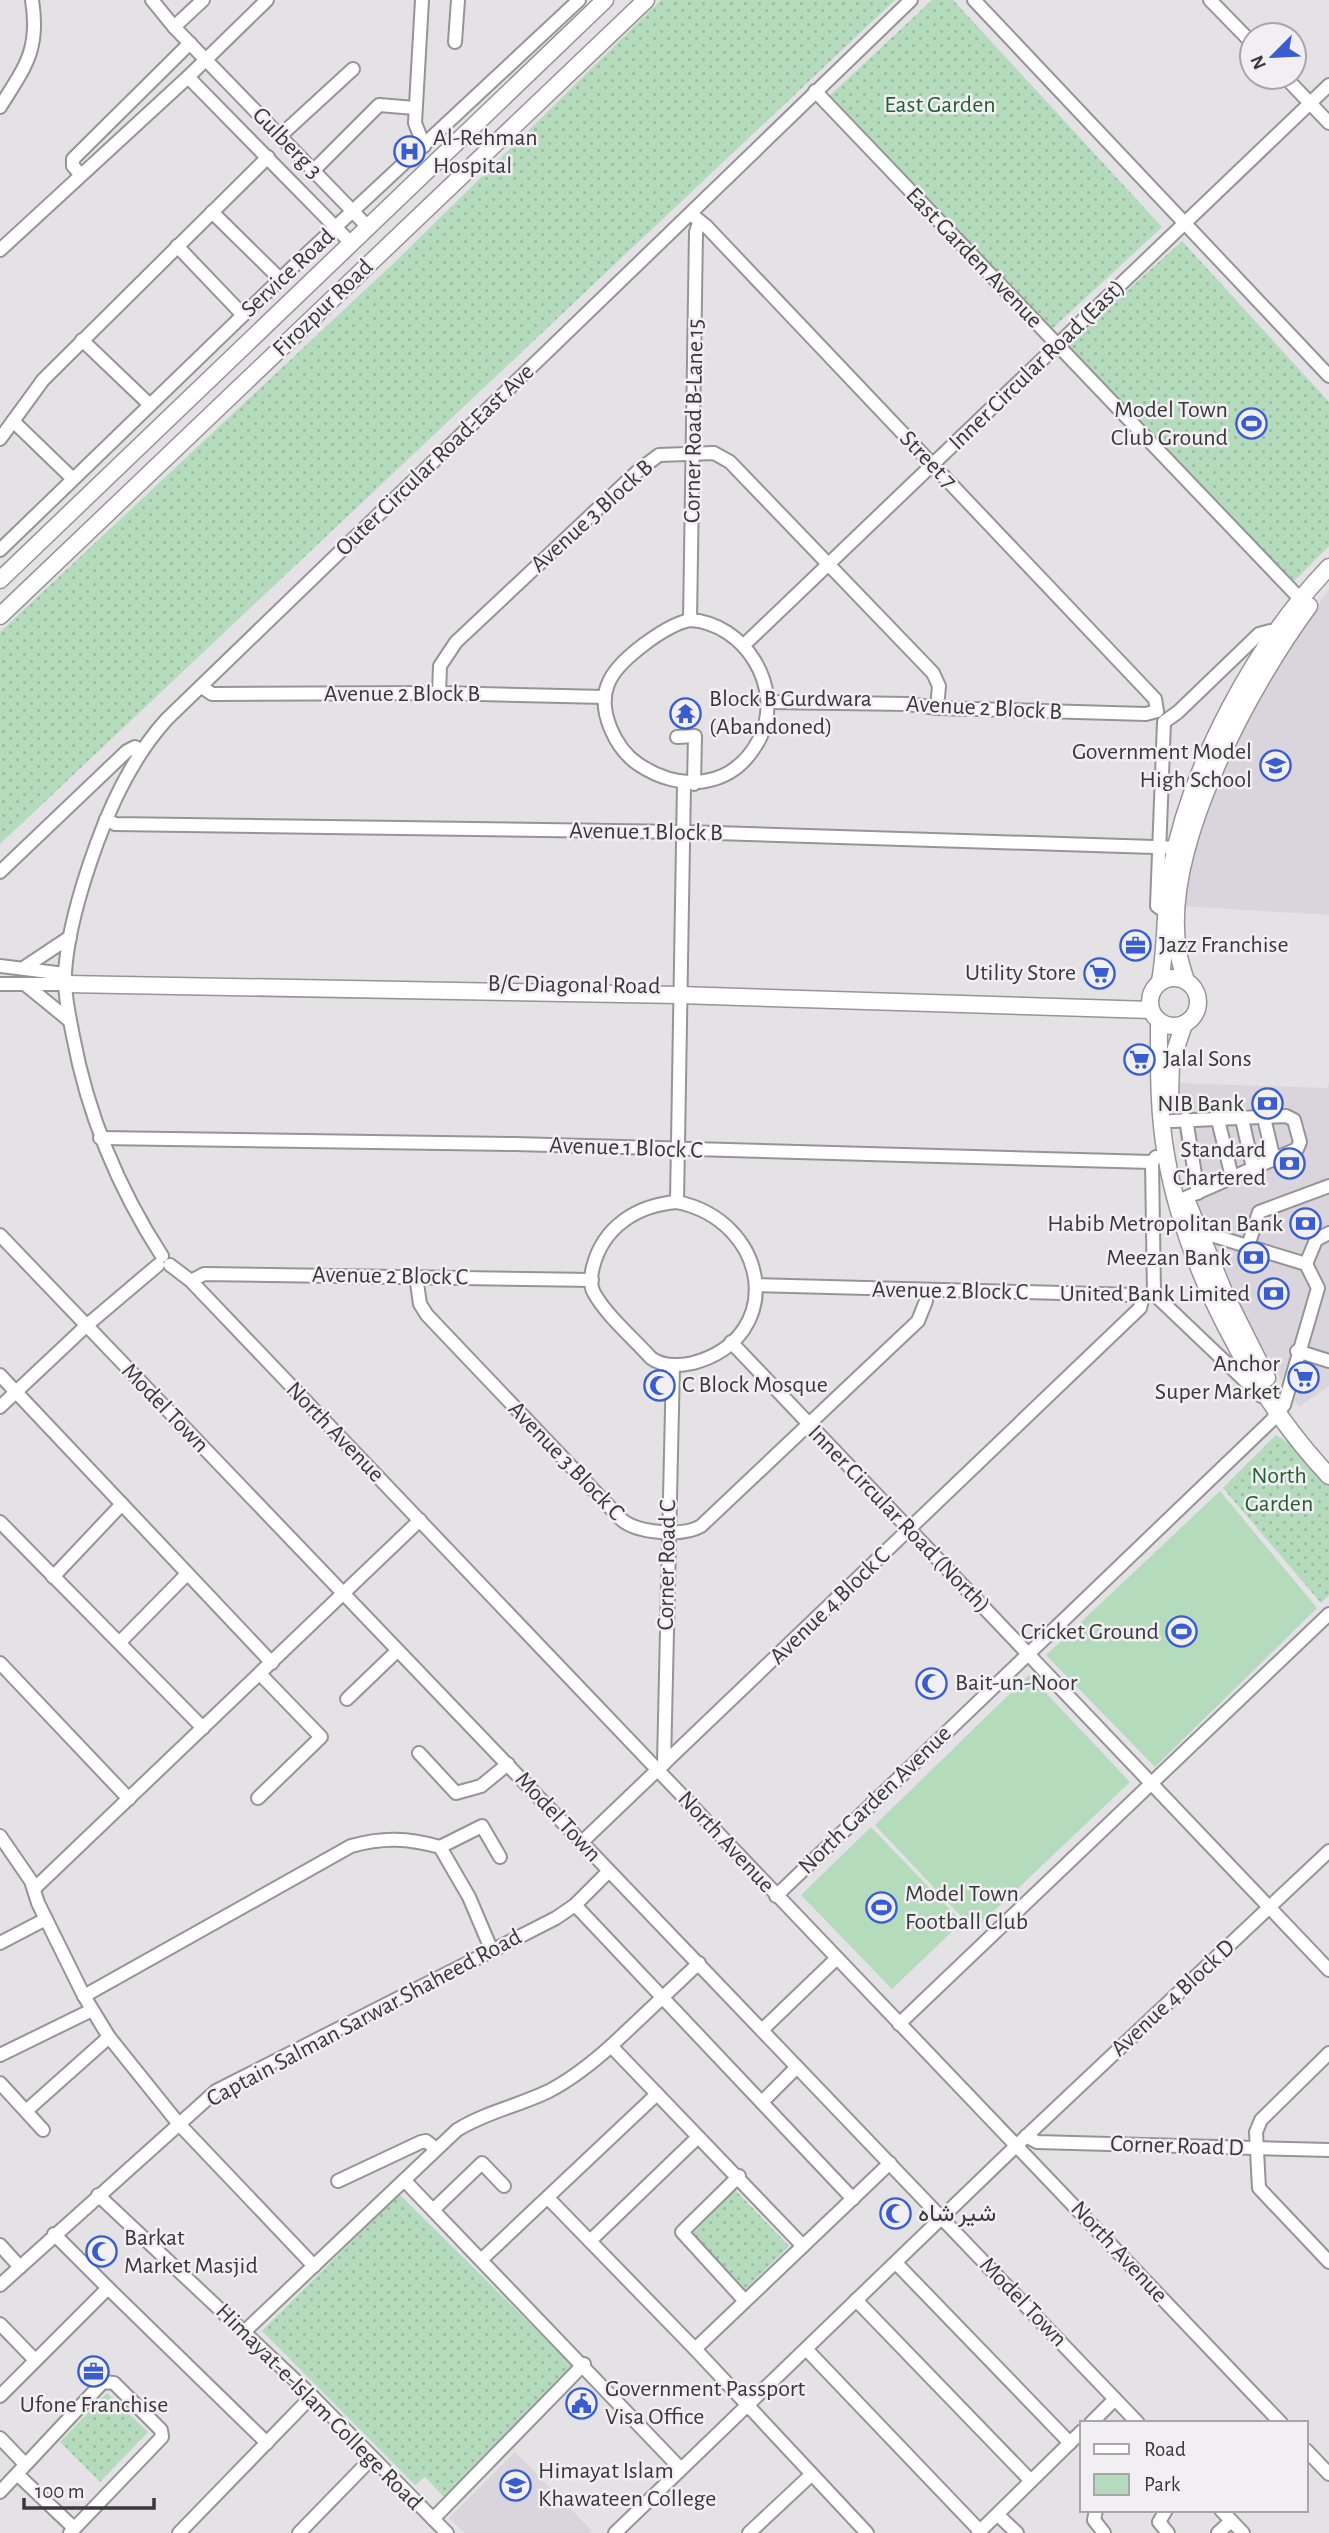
<svg xmlns="http://www.w3.org/2000/svg" width="1329" height="2533" font-family="'Alegreya Sans',Vazirmatn,sans-serif">
<style>
.built{fill:#dad4dd}
.green{fill:url(#green-dots)}
.pitch{fill:#b5dbbd}
.lines{fill:none;stroke-linecap:round;stroke-linejoin:round}
.minor-casing{stroke:#969497;stroke-width:16}
.major-casing{stroke:#969497;stroke-width:19}
.minor{stroke:#fff;stroke-width:12}
.major{stroke:#fff;stroke-width:16}
.labels{text-anchor:middle;dominant-baseline:central;stroke-width:5;stroke-linejoin:round;paint-order:stroke}
.park-label{font-size:24px;fill:#235f36;stroke:#f1eff2}
.poi-label{font-size:24px;fill:#39383a;stroke:#f1eff2;text-anchor:start}
.street-label{font-size:24px;fill:#39383a;stroke:#f1eff2}
</style>
<defs>
<pattern id="green-dots" width="8" height="8" patternUnits="userSpaceOnUse" patternTransform="scale(1.75)"><rect width="8" height="8" fill="#b5dbbd"/><path d="M2 2h.1M6 6h.1" fill="none" stroke="#9cbda3" stroke-width="1.8" stroke-linecap="round"/></pattern>
</defs>
<rect width="100%" height="100%" fill="#e4e2e5"/>
<g class="built">
<polygon points="1329,590 1329,915 1182,906 1193,848 1233,739 1298,631"/>
<polygon points="1174,1083 1327,1088 1329,1083 1329,1386 1299,1407 1256,1340 1198,1206 1180,1144"/>
<polygon points="515,2452 592,2531 589,2533 465,2533 449,2518"/>
</g>
<g class="green">
<polygon points="661,0 895,0 0,844 0,632 397,260"/>
<polygon points="932,0 953,0 1162,227 1051,330 823,102"/>
<polygon points="1182,241 1329,402 1329,546 1294,581 1064,348"/>
<polygon points="1276,1435 1294,1446 1329,1485 1329,1595 1321,1603 1223,1488"/>
<polygon points="735,2190 789,2246 745,2290 692,2234"/>
<polygon points="399,2194 573,2366 444,2497 425,2477 415,2485 262,2331"/>
<polygon points="107,2393 148,2432 100,2482 60,2442"/>
</g>
<g class="pitch">
<polygon points="1220,1491 1317,1608 1155,1767 1046,1655"/>
<polygon points="1029,1675 1130,1782 974,1930 875,1825"/>
<polygon points="871,1827 962,1922 892,1989 801,1895"/>
</g>
<g class="lines">
<defs>
<g id="minor">
<polyline points="152,0 174,27 367,226"/>
<polyline points="422,0 415,123 424,146"/>
<polyline points="974,0 1329,376"/>
<polyline points="1210,0 1252,43"/>
<polyline points="174,27 203,0"/>
<polyline points="455,42 458,0"/>
<polyline points="188,77 267,0"/>
<polyline points="1285,77 1329,123"/>
<polyline points="815,91 1306,605"/>
<path d="M0,107C25,67 40,50 32,0"/>
<polyline points="280,136 353,69"/>
<polyline points="314,170 379,105 415,108"/>
<polyline points="81,175 73,166 73,159 190,43"/>
<polyline points="212,212 280,279"/>
<polyline points="691,214 706,226 1155,699 1157,711"/>
<polyline points="177,246 243,315"/>
<polyline points="0,250 188,77 350,242"/>
<polyline points="82,340 150,405"/>
<polyline points="13,421 73,479"/>
<polyline points="0,439 43,380 268,157"/>
<polyline points="0,550 298,262 579,0"/>
<path d="M690,620C744,623 785,687 760,738C734,789 681,793 638,764C616,749 597,711 608,684C617,660 666,625 690,620Z"/>
<polyline points="690,620 696,232 699,223"/>
<polyline points="745,644 1329,85"/>
<polyline points="202,687 212,694 439,693 605,697"/>
<polyline points="439,693 440,666 456,642 639,470 659,455 714,453 730,462 933,673 939,686 937,708"/>
<polyline points="768,702 908,704 937,708 1146,714 1157,711"/>
<polyline points="677,737 695,736 694,784"/>
<polyline points="106,819 115,824 684,832 1185,848"/>
<polyline points="0,872 127,751 135,747 142,751"/>
<polyline points="1166,912 1157,906 1164,722 1178,712 1259,634 1270,631 1275,635"/>
<polyline points="0,966 65,974"/>
<polyline points="25,967 70,937"/>
<polyline points="0,984 66,984"/>
<polyline points="26,985 70,1021"/>
<polyline points="1264,1118 1274,1160"/>
<polyline points="1186,1119 1198,1193"/>
<polyline points="1242,1119 1253,1168"/>
<polyline points="1218,1120 1232,1177"/>
<polyline points="1172,1121 1286,1116 1294,1120 1300,1142 1297,1149 1176,1202"/>
<polyline points="100,1138 515,1144 1152,1162"/>
<polyline points="1156,1157 1152,1162 1154,1294 1261,1396"/>
<path d="M677,1202C769,1221 788,1337 693,1363C679,1366 663,1367 651,1358C635,1340 606,1315 594,1293C590,1286 591,1275 593,1267C603,1227 637,1205 677,1202Z"/>
<polyline points="677,1202 684,784"/>
<polyline points="0,1235 1138,2423"/>
<polyline points="1248,1246 1259,1212 1329,1186"/>
<path d="M162,1256C118,1188 88,1116 73,1036C69,1015 64,993 65,972C68,929 82,884 97,843C113,799 135,754 167,719L911,0"/>
<polyline points="1306,1264 1316,1240 1329,1233"/>
<polyline points="170,1265 191,1281 1281,2423"/>
<path d="M416,1276L420,1304L427,1315L622,1520C638,1533 683,1537 701,1526L918,1321L926,1301V1290"/>
<polyline points="191,1281 204,1274 592,1280"/>
<polyline points="756,1285 1136,1295 1142,1300"/>
<polyline points="731,1342 1329,1970"/>
<polyline points="1297,1351 1329,1361"/>
<polyline points="0,1375 272,1663"/>
<polyline points="0,1407 86,1326 158,1265"/>
<polyline points="0,1522 203,1728"/>
<polyline points="53,1577 122,1504"/>
<polyline points="120,1642 186,1575"/>
<polyline points="0,1663 129,1799"/>
<polyline points="347,1699 397,1651"/>
<polyline points="419,1753 456,1793 481,1786 508,1764"/>
<polyline points="664,1764 673,1365"/>
<polyline points="258,1798 321,1737 260,1674"/>
<polyline points="0,1836 31,1881 38,1903 84,1996 109,2037 178,2123 314,2266"/>
<polyline points="582,1842 1140,1308 1142,1300"/>
<polyline points="440,1847 482,1826 500,1857"/>
<polyline points="35,1888 420,1520"/>
<polyline points="776,1896 1271,1421 1284,1405 1318,1288 1306,1264 1211,1235 1194,1241"/>
<polyline points="575,1905 853,2199"/>
<polyline points="0,1943 46,1919"/>
<path d="M84,1996L351,1846C383,1837 408,1838 440,1847L469,1897L492,1951"/>
<polyline points="899,2024 1329,1614"/>
<polyline points="762,2030 837,1958"/>
<polyline points="611,2046 699,1963"/>
<polyline points="1329,2053 1261,2120 1256,2132 1259,2188 1329,2262"/>
<polyline points="0,2055 92,2010"/>
<polyline points="0,2083 43,2130"/>
<polyline points="762,2102 797,2067"/>
<polyline points="26,2111 109,2037"/>
<polyline points="1026,2136 1037,2142 1329,2150"/>
<polyline points="739,2176 682,2232 745,2301"/>
<polyline points="338,2181 421,2142 426,2141 436,2149"/>
<polyline points="405,2181 680,2468"/>
<polyline points="98,2195 312,2396 447,2533"/>
<polyline points="548,2198 695,2349 867,2533"/>
<polyline points="433,2210 482,2163 504,2186"/>
<polyline points="54,2234 108,2288"/>
<polyline points="590,2241 698,2137"/>
<polyline points="0,2245 20,2267"/>
<polyline points="481,2260 657,2094"/>
<polyline points="896,2263 1070,2443"/>
<polyline points="0,2285 216,2091 556,1918 575,1905 609,1871"/>
<polyline points="856,2300 1031,2481"/>
<polyline points="0,2324 35,2360"/>
<path d="M244,2332L457,2130C486,2112 518,2106 549,2091C572,2079 592,2063 611,2046L803,2246"/>
<polyline points="695,2349 890,2163"/>
<polyline points="806,2349 980,2531"/>
<polyline points="0,2396 108,2288 267,2443"/>
<polyline points="1091,2423 1115,2399"/>
<polyline points="0,2438 25,2464"/>
<polyline points="1306,2450 1329,2474"/>
<polyline points="17,2474 74,2528"/>
<polyline points="0,2492 103,2382 114,2383 161,2430 162,2437 70,2533"/>
<polyline points="1096,2510 1094,2520 1104,2533"/>
<polyline points="1166,2510 1159,2522 1168,2533"/>
<polyline points="1221,2510 1243,2533"/>
<polyline points="998,2515 1017,2533"/>
<polyline points="433,2519 584,2364"/>
<polyline points="179,2533 312,2396"/>
<polyline points="299,2533 372,2458"/>
<polyline points="615,2533 1017,2145 1329,1851"/>
<polyline points="749,2533 811,2475"/>
<polyline points="978,2533 1082,2431"/>
<polyline points="1218,2533 1231,2521"/>
</g>
<g id="major">
<polyline points="0,580 605,0"/>
<polyline points="0,616 646,0"/>
<circle cx="1174" cy="1002" r="24"/>
<path d="M1160,981C1167,945 1164,907 1171,870C1190,766 1256,643 1329,567"/>
<path d="M1186,981C1183,971 1179,960 1178,950C1161,848 1250,686 1309,606"/>
<polyline points="66,984 679,995 1151,1010"/>
<path d="M1159,1021C1159,1066 1158,1110 1166,1155C1185,1266 1252,1394 1329,1476"/>
<polyline points="1170,1096 1171,1063 1184,1024"/>
<polyline points="1188,1204 1225,1294 1267,1378"/>
</g>
</defs>
<use href="#minor" class="minor-casing"/>
<use href="#major" class="major-casing"/>
<use href="#minor" class="minor"/>
<use href="#major" class="major"/>
</g>
<defs>
<symbol id="hospital-ring" viewBox="-11 -11 22 22"><circle r="9.5" fill="#f1eff2" stroke="#395dce" stroke-width="1.5"/><path d="M-5-5h3v3.5h4V-5h3V5h-3V1.5h-4V5h-3Z" fill="#395dce"/></symbol>
<symbol id="stadium-ring" viewBox="-11 -11 22 22"><circle r="9.5" fill="#f1eff2" stroke="#395dce" stroke-width="1.5"/><path d="M0-5a6.5 5 0 1 0 0 10a6.5 5 0 1 0 0-10ZM-3.5-1.8h7v3.6h-7Z" fill="#395dce"/></symbol>
<symbol id="temple-ring" viewBox="-11 -11 22 22"><circle r="9.5" fill="#f1eff2" stroke="#395dce" stroke-width="1.5"/><path d="M0-6L5-2H3V0L6.5 2.5H4V6H1.5V3h-3V6H-4V2.5H-6.5L-3 0V-2H-5Z" fill="#395dce"/></symbol>
<symbol id="school-ring" viewBox="-11 -11 22 22"><circle r="9.5" fill="#f1eff2" stroke="#395dce" stroke-width="1.5"/><path d="M0-5L7-2L0 1L-7-2ZM-4 1L0 2.5L4 1V4Q0 6-4 4Z" fill="#395dce"/></symbol>
<symbol id="office-ring" viewBox="-11 -11 22 22"><circle r="9.5" fill="#f1eff2" stroke="#395dce" stroke-width="1.5"/><path d="M-6-3h4V-5.5h4V-3h4V5H-6ZM-1-4.5V-3h2v-1.5ZM-6 0V1H6V0Z" fill="#395dce"/></symbol>
<symbol id="supermarket-ring" viewBox="-11 -11 22 22"><circle r="9.5" fill="#f1eff2" stroke="#395dce" stroke-width="1.5"/><path d="M-6-5.5h2.5l.6 2H6L4.5 2H-2.5L-4.4-4H-6ZM-1.5 3.2a1.3 1.3 0 1 0 .1 0ZM3 3.2a1.3 1.3 0 1 0 .1 0Z" fill="#395dce"/></symbol>
<symbol id="bank-ring" viewBox="-11 -11 22 22"><circle r="9.5" fill="#f1eff2" stroke="#395dce" stroke-width="1.5"/><path d="M-6-4H6V4H-6ZM0-2.3a2.3 2.3 0 1 0 0 4.6a2.3 2.3 0 1 0 0-4.6Z" fill="#395dce"/></symbol>
<symbol id="mosque-ring" viewBox="-11 -11 22 22"><circle r="9.5" fill="#f1eff2" stroke="#395dce" stroke-width="1.5"/><path d="M3.5-4.9A6 6 0 1 0 3.5 4.9A5 5 0 1 1 3.5-4.9Z" fill="#395dce"/></symbol>
<symbol id="civic-ring" viewBox="-11 -11 22 22"><circle r="9.5" fill="#f1eff2" stroke="#395dce" stroke-width="1.5"/><path d="M-.6-6.5H3V-4.5H.6V-3L4-1V1h2V6H-6V1h2V-1L-.6-3ZM-1.2 2.5V6h2.4V2.5Z" fill="#395dce"/></symbol>
<symbol id="university-ring" viewBox="-11 -11 22 22"><circle r="9.5" fill="#f1eff2" stroke="#395dce" stroke-width="1.5"/><path d="M0-5L7-2L0 1L-7-2ZM-4 1L0 2.5L4 1V4Q0 6-4 4Z" fill="#395dce"/></symbol>
</defs>
<g fill-rule="evenodd">
<use href="#hospital-ring" x="392" y="134" width="35" height="35"/>
<use href="#stadium-ring" x="1234" y="406" width="35" height="35"/>
<use href="#temple-ring" x="668" y="696" width="35" height="35"/>
<use href="#school-ring" x="1258" y="748" width="35" height="35"/>
<use href="#office-ring" x="1118" y="928" width="35" height="35"/>
<use href="#supermarket-ring" x="1082" y="956" width="35" height="35"/>
<use href="#supermarket-ring" x="1122" y="1042" width="35" height="35"/>
<use href="#bank-ring" x="1250" y="1086" width="35" height="35"/>
<use href="#bank-ring" x="1272" y="1146" width="35" height="35"/>
<use href="#bank-ring" x="1288" y="1206" width="35" height="35"/>
<use href="#bank-ring" x="1236" y="1240" width="35" height="35"/>
<use href="#bank-ring" x="1256" y="1276" width="35" height="35"/>
<use href="#supermarket-ring" x="1286" y="1360" width="35" height="35"/>
<use href="#mosque-ring" x="642" y="1368" width="35" height="35"/>
<use href="#stadium-ring" x="1164" y="1614" width="35" height="35"/>
<use href="#mosque-ring" x="914" y="1666" width="35" height="35"/>
<use href="#stadium-ring" x="864" y="1890" width="35" height="35"/>
<use href="#mosque-ring" x="878" y="2196" width="35" height="35"/>
<use href="#mosque-ring" x="84" y="2234" width="35" height="35"/>
<use href="#office-ring" x="76" y="2354" width="35" height="35"/>
<use href="#civic-ring" x="564" y="2386" width="35" height="35"/>
<use href="#university-ring" x="498" y="2468" width="35" height="35"/>
</g>
<g class="labels">
<g class="park-label">
<text x="940" y="105">East Garden</text>
<text x="1279" y="1476">North<tspan x="1279" dy="28">Garden</tspan></text>
</g>
<g class="poi-label">
<text x="433" y="138">Al-Rehman<tspan x="433" dy="28">Hospital</tspan></text>
<text x="1228" y="410" text-anchor="end">Model Town<tspan x="1228" dy="28">Club Ground</tspan></text>
<text x="709" y="699">Block B Gurdwara<tspan x="709" dy="28">(Abandoned)</tspan></text>
<text x="1252" y="752" text-anchor="end">Government Model<tspan x="1252" dy="28">High School</tspan></text>
<text x="1159" y="945">Jazz Franchise</text>
<text x="1076" y="973" text-anchor="end">Utility Store</text>
<text x="1163" y="1059">Jalal Sons</text>
<text x="1244" y="1104" text-anchor="end">NIB Bank</text>
<text x="1266" y="1150" text-anchor="end">Standard<tspan x="1266" dy="28">Chartered</tspan></text>
<text x="1283" y="1224" text-anchor="end">Habib Metropolitan Bank</text>
<text x="1231" y="1258" text-anchor="end">Meezan Bank</text>
<text x="1250" y="1294" text-anchor="end">United Bank Limited</text>
<text x="1280" y="1364" text-anchor="end">Anchor<tspan x="1280" dy="28">Super Market</tspan></text>
<text x="682" y="1385">C Block Mosque</text>
<text x="1159" y="1632" text-anchor="end">Cricket Ground</text>
<text x="955" y="1683">Bait-un-Noor</text>
<text x="905" y="1894">Model Town<tspan x="905" dy="28">Football Club</tspan></text>
<text x="918" y="2214">شیر شاہ</text>
<text x="124" y="2238">Barkat<tspan x="124" dy="28">Market Masjid</tspan></text>
<text x="605" y="2389">Government Passport<tspan x="605" dy="28">Visa Office</tspan></text>
<text x="94" y="2405" text-anchor="middle">Ufone Franchise</text>
<text x="538" y="2471">Himayat Islam<tspan x="538" dy="28">Khawateen College</tspan></text>
</g>
<g class="street-label">
<text transform="translate(287 143) rotate(46)">Gulberg 3</text>
<text transform="translate(974 258) rotate(46)">East Garden Avenue</text>
<text transform="translate(288 273) rotate(-43)">Service Road</text>
<text transform="translate(323 308) rotate(-44)">Firozpur Road</text>
<text transform="translate(1037 365) rotate(-44)">Inner Circular Road (East)</text>
<text transform="translate(694 421) rotate(-89)">Corner Road B-Lane 15</text>
<text transform="translate(435 460) rotate(-44)">Outer Circular Road-East Ave</text>
<text transform="translate(928 460) rotate(46)">Street 7</text>
<text transform="translate(592 516) rotate(-42)">Avenue 3 Block B</text>
<text x="402" y="694">Avenue 2 Block B</text>
<text transform="translate(984 708) rotate(3)">Avenue 2 Block B</text>
<text transform="translate(646 832) rotate(1)">Avenue 1 Block B</text>
<text transform="translate(574 985) rotate(1)">B/C Diagonal Road</text>
<text transform="translate(626 1148) rotate(2)">Avenue 1 Block C</text>
<text transform="translate(390 1276) rotate(1)">Avenue 2 Block C</text>
<text transform="translate(950 1291) rotate(1)">Avenue 2 Block C</text>
<text transform="translate(165 1408) rotate(46)">Model Town</text>
<text transform="translate(335 1432) rotate(46)">North Avenue</text>
<text transform="translate(566 1461) rotate(46)">Avenue 3 Block C</text>
<text transform="translate(899 1519) rotate(46)">Inner Circular Road (North)</text>
<text transform="translate(667 1565) rotate(-89)">Corner Road C</text>
<text transform="translate(830 1606) rotate(-44)">Avenue 4 Block C</text>
<text transform="translate(875 1800) rotate(-44)">North Garden Avenue</text>
<text transform="translate(558 1817) rotate(47)">Model Town</text>
<text transform="translate(726 1842) rotate(47)">North Avenue</text>
<text transform="translate(1173 1998) rotate(-43)">Avenue 4 Block D</text>
<text transform="translate(364 2018) rotate(-28)">Captain Salman Sarwar Shaheed Road</text>
<text transform="translate(1177 2146) rotate(2)">Corner Road D</text>
<text transform="translate(1119 2252) rotate(47)">North Avenue</text>
<text transform="translate(1023 2302) rotate(46)">Model Town</text>
<text transform="translate(319 2407) rotate(45)">Himayat-e-Islam College Road</text>
</g>
</g>
<rect x="1080" y="2421" width="228" height="91" fill="#f1eff2" stroke="#a7a6a8" stroke-width="2"/>
<rect x="1094" y="2444" width="35" height="10" fill="#ffffff" stroke="#a7a6a8" stroke-width="2"/>
<text x="1144" y="2456" font-size="21" fill="#39383a">Road</text>
<rect x="1094" y="2474" width="35" height="21" fill="#b5dbbd" stroke="#a7a6a8" stroke-width="2"/>
<text x="1144" y="2491" font-size="21" fill="#39383a">Park</text>
<g transform="translate(1273 56) rotate(246)"><circle r="33" fill="#f1eff2" stroke="#a7a6a8" stroke-width="2"/>
<path d="M0-5L12 26L0 18L-12 26Z" fill="#395dce"/>
<text y="-10" font-size="19" font-weight="bold" text-anchor="middle" fill="#39383a">N</text>
</g>
<path d="M24 2498v10h130v-10" fill="none" stroke="#39383a" stroke-width="3.5"/>
<text x="35" y="2498" font-size="21" fill="#39383a" stroke="#f1eff2" stroke-width="5" paint-order="stroke">100 m</text>
</svg>
